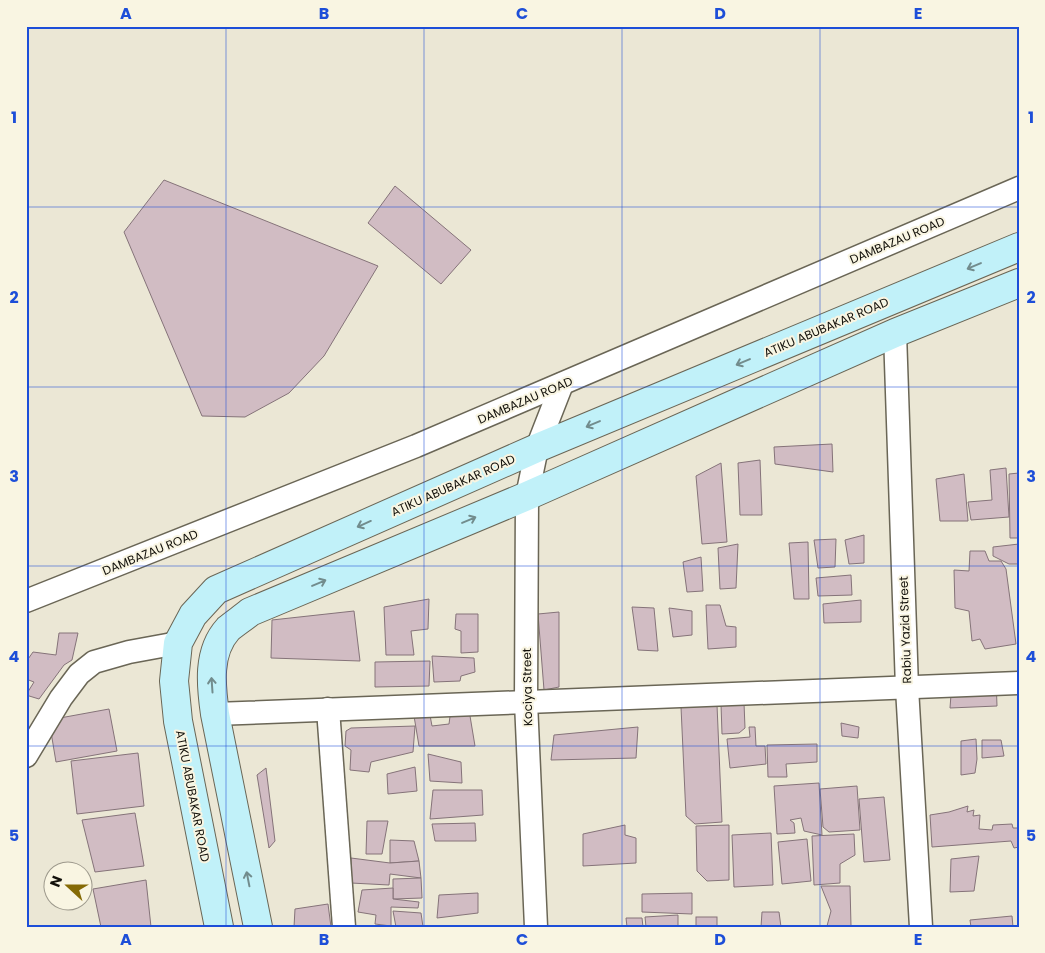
<svg xmlns="http://www.w3.org/2000/svg" width="1045" height="953" font-family="Poppins,sans-serif">
<style>
.building{fill:#d1bcc3;stroke:#857379}
.lines{fill:none;stroke-linecap:round;stroke-linejoin:round}
.street-casing{stroke:#6a6656;stroke-width:25}
.secondary-casing{stroke:#6a6656;stroke-width:30}
.street{stroke:#fff;stroke-width:22}
.secondary{stroke:#c1f1f9;stroke-width:28}
.oneway{stroke:#728c8d}
.grid{fill:none;stroke:#1d4ed8;stroke-width:1;stroke-opacity:0.55}
.labels{text-anchor:middle;dominant-baseline:central;stroke-width:4;stroke-linejoin:round;paint-order:stroke}
.street-label{font-size:12px;fill:#12100a;stroke:#f9f5e2}
.neatline{fill:none;stroke:#1d4ed8;stroke-width:2}
.grid-label{font-size:16px;text-anchor:middle;font-weight:bold;fill:#1d4ed8}
</style>
<rect width="100%" height="100%" fill="#ebe7d5"/>
<g class="building">
<polygon points="164,180 378,266 324,356 289,393 245,417 202,416 124,232"/>
<polygon points="395,186 471,250 441,284 368,223"/>
<polygon points="832,444 833,472 775,464 774,447"/>
<polygon points="760,460 762,515 740,515 738,463"/>
<polygon points="721,463 727,542 702,544 696,476"/>
<polygon points="1006,468 1009,517 971,520 968,502 992,500 990,470"/>
<polygon points="1019,473 1019,538 1010,538 1009,474"/>
<polygon points="964,474 968,521 940,521 936,479"/>
<polygon points="864,535 864,563 849,564 845,540"/>
<polygon points="836,539 835,567 818,568 814,540"/>
<polygon points="808,542 809,599 794,599 789,543"/>
<polygon points="738,544 736,588 720,589 718,548"/>
<polygon points="1019,544 1019,564 1009,564 993,556 993,547"/>
<polygon points="970,551 985,551 989,561 1001,561 1006,569 1016,644 985,649 980,639 972,641 969,611 955,608 954,570 969,571"/>
<polygon points="701,557 703,591 687,592 683,562"/>
<polygon points="851,575 852,595 818,596 816,578"/>
<polygon points="429,599 428,629 411,631 414,655 386,655 384,607"/>
<polygon points="861,600 861,622 824,623 823,604"/>
<polygon points="706,605 720,605 726,626 736,627 736,647 708,649"/>
<polygon points="632,607 654,608 658,651 638,650"/>
<polygon points="669,608 692,611 692,635 673,637"/>
<polygon points="354,611 360,661 271,658 272,620"/>
<polygon points="559,612 559,687 544,690 538,614"/>
<polygon points="456,614 478,614 478,652 461,653 461,631 455,629"/>
<polygon points="59,633 78,633 72,660 64,665 39,699 26,695 34,682 26,679 26,662 33,652 56,655"/>
<polygon points="432,656 474,658 475,672 461,676 460,681 434,682"/>
<polygon points="430,661 429,686 375,687 375,662"/>
<polygon points="996,678 997,706 950,708 952,681"/>
<polygon points="744,703 745,728 739,733 722,734 721,704"/>
<polygon points="468,704 475,746 419,746 413,710 429,710 432,726 449,724 451,709"/>
<polygon points="717,705 722,822 695,824 686,816 681,707"/>
<polygon points="109,709 117,751 56,762 49,720"/>
<polygon points="841,723 859,727 858,738 842,736"/>
<polygon points="415,726 413,752 371,762 369,772 350,770 351,750 345,746 346,731 351,728"/>
<polygon points="638,727 636,758 551,760 554,735"/>
<polygon points="749,727 755,727 756,746 765,746 766,764 730,768 727,739 750,737"/>
<polygon points="976,739 977,759 975,773 961,775 961,741"/>
<polygon points="982,740 1001,740 1004,756 982,758"/>
<polygon points="817,744 817,762 786,764 787,777 768,777 767,745"/>
<polygon points="138,753 144,806 77,814 71,761"/>
<polygon points="428,754 461,762 462,783 430,781"/>
<polygon points="415,767 417,791 388,794 387,774"/>
<polygon points="266,768 275,841 269,848 257,775"/>
<polygon points="819,783 822,835 804,831 801,818 790,820 794,823 795,833 777,834 774,786"/>
<polygon points="857,786 860,830 829,832 823,827 820,789"/>
<polygon points="433,790 482,790 483,815 430,819"/>
<polygon points="884,797 890,860 864,862 859,799"/>
<polygon points="968,806 967,812 974,810 973,816 980,815 979,829 992,830 993,825 1012,824 1013,828 1019,828 1019,847 1014,848 1011,841 932,847 930,815 949,812"/>
<polygon points="135,813 144,866 95,872 82,820"/>
<polygon points="367,821 388,821 382,854 366,854"/>
<polygon points="475,823 476,841 435,841 432,824"/>
<polygon points="625,825 625,835 636,838 636,863 583,866 583,834"/>
<polygon points="729,825 729,880 707,881 697,871 696,826"/>
<polygon points="771,833 773,885 734,887 732,835"/>
<polygon points="854,834 855,855 840,864 840,883 814,885 812,836"/>
<polygon points="807,839 811,881 782,884 778,842"/>
<polygon points="390,840 414,841 419,861 390,863"/>
<polygon points="979,856 974,891 950,892 951,859"/>
<polygon points="351,858 390,863 419,861 421,878 390,874 389,885 351,883"/>
<polygon points="421,878 422,898 393,899 393,879"/>
<polygon points="146,880 151,927 101,927 93,889"/>
<polygon points="821,886 850,886 851,926 827,926 831,911"/>
<polygon points="393,888 393,899 419,902 418,908 391,907 391,926 375,924 376,915 358,912 362,890"/>
<polygon points="478,893 478,913 437,918 439,895"/>
<polygon points="692,893 692,914 642,912 642,894"/>
<polygon points="328,904 331,927 294,927 295,909"/>
<polygon points="393,911 421,913 423,927 396,927"/>
<polygon points="762,912 779,912 781,927 761,927"/>
<polygon points="678,915 678,927 646,927 645,917"/>
<polygon points="1012,916 1013,927 971,927 970,920"/>
<rect x="696" y="917" width="21" height="10"/>
<polygon points="626,918 642,918 643,927 627,927"/>
</g>
<g class="lines">
<defs>
<g id="street">
<polyline points="895,333 907,688 921,927"/>
<polyline points="26,601 416,446 1019,188"/>
<polyline points="328,709 344,927"/>
<polyline points="215,714 1019,683"/>
<polyline points="26,756 61,698 79,674 94,662 129,652 178,643"/>
<polyline points="536,927 526,702 527,496 537,448 562,384"/>
</g>
<g id="secondary">
<polyline points="219,927 178,721 174,681 178,643 193,615 216,590 537,448 1019,247"/>
<path d="M258,927L215,714C211,686 207,652 228,629C235,623 243,618 250,612L527,496L895,333L1019,283"/>
</g>
</defs>
<use href="#street" class="street-casing"/>
<use href="#secondary" class="secondary-casing"/>
<use href="#street" class="street"/>
<use href="#secondary" class="secondary"/>
</g>
<defs><path id="oneway-shaft" d="M-6 0H5M1.5-3L5.5 0L1.5 3" fill="none" stroke-width="1.6" stroke-linecap="round" stroke-linejoin="round" transform="scale(1.25)"/></defs>
<g class="oneway">
<use href="#oneway-shaft" transform="translate(974 266) rotate(157)"/>
<use href="#oneway-shaft" transform="translate(743 362) rotate(157)"/>
<use href="#oneway-shaft" transform="translate(593 424) rotate(157)"/>
<use href="#oneway-shaft" transform="translate(469 520) rotate(-23)"/>
<use href="#oneway-shaft" transform="translate(364 524) rotate(156)"/>
<use href="#oneway-shaft" transform="translate(319 583) rotate(-23)"/>
<use href="#oneway-shaft" transform="translate(212 685) rotate(-94)"/>
<use href="#oneway-shaft" transform="translate(248 879) rotate(-101)"/>
</g>
<path class="grid" d="M226,26V927M424,26V927M622,26V927M820,26V927M26,207H1019M26,387H1019M26,566H1019M26,746H1019"/>
<g class="labels">
<g class="street-label">
<text transform="translate(897 240) rotate(-23)">DAMBAZAU ROAD</text>
<text transform="translate(826 327) rotate(-23)">ATIKU ABUBAKAR ROAD</text>
<text transform="translate(525 400) rotate(-23)">DAMBAZAU ROAD</text>
<text transform="translate(453 485) rotate(-24)">ATIKU ABUBAKAR ROAD</text>
<text transform="translate(150 552) rotate(-22)">DAMBAZAU ROAD</text>
<text transform="translate(905 630) rotate(-92)">Rabiu Yazid Street</text>
<text transform="translate(527 687) rotate(-91)">Kociya Street</text>
<text transform="translate(193 796) rotate(79)">ATIKU ABUBAKAR ROAD</text>
</g>
</g>
<rect width="1045" height="953" fill="none" stroke="#f9f5e2" stroke-width="55"/>
<g transform="translate(68 886) rotate(291)"><circle r="24" fill="#f9f5e2" stroke="#9d998c"/>
<path d="M0-4L9 19L0 12L-9 19Z" fill="#856a05"/>
<text y="-8" font-size="14" font-weight="bold" text-anchor="middle" fill="#12100a">N</text>
</g>
<rect x="28" y="28" width="990" height="898" class="neatline"/>
<g class="grid-label">
<text x="126" y="19">A</text>
<text x="324" y="19">B</text>
<text x="522" y="19">C</text>
<text x="720" y="19">D</text>
<text x="918" y="19">E</text>
<text x="14" y="123">1</text>
<text x="1031" y="123">1</text>
<text x="14" y="303">2</text>
<text x="1031" y="303">2</text>
<text x="14" y="482">3</text>
<text x="1031" y="482">3</text>
<text x="14" y="662">4</text>
<text x="1031" y="662">4</text>
<text x="14" y="841">5</text>
<text x="1031" y="841">5</text>
<text x="126" y="945">A</text>
<text x="324" y="945">B</text>
<text x="522" y="945">C</text>
<text x="720" y="945">D</text>
<text x="918" y="945">E</text>
</g>
</svg>
